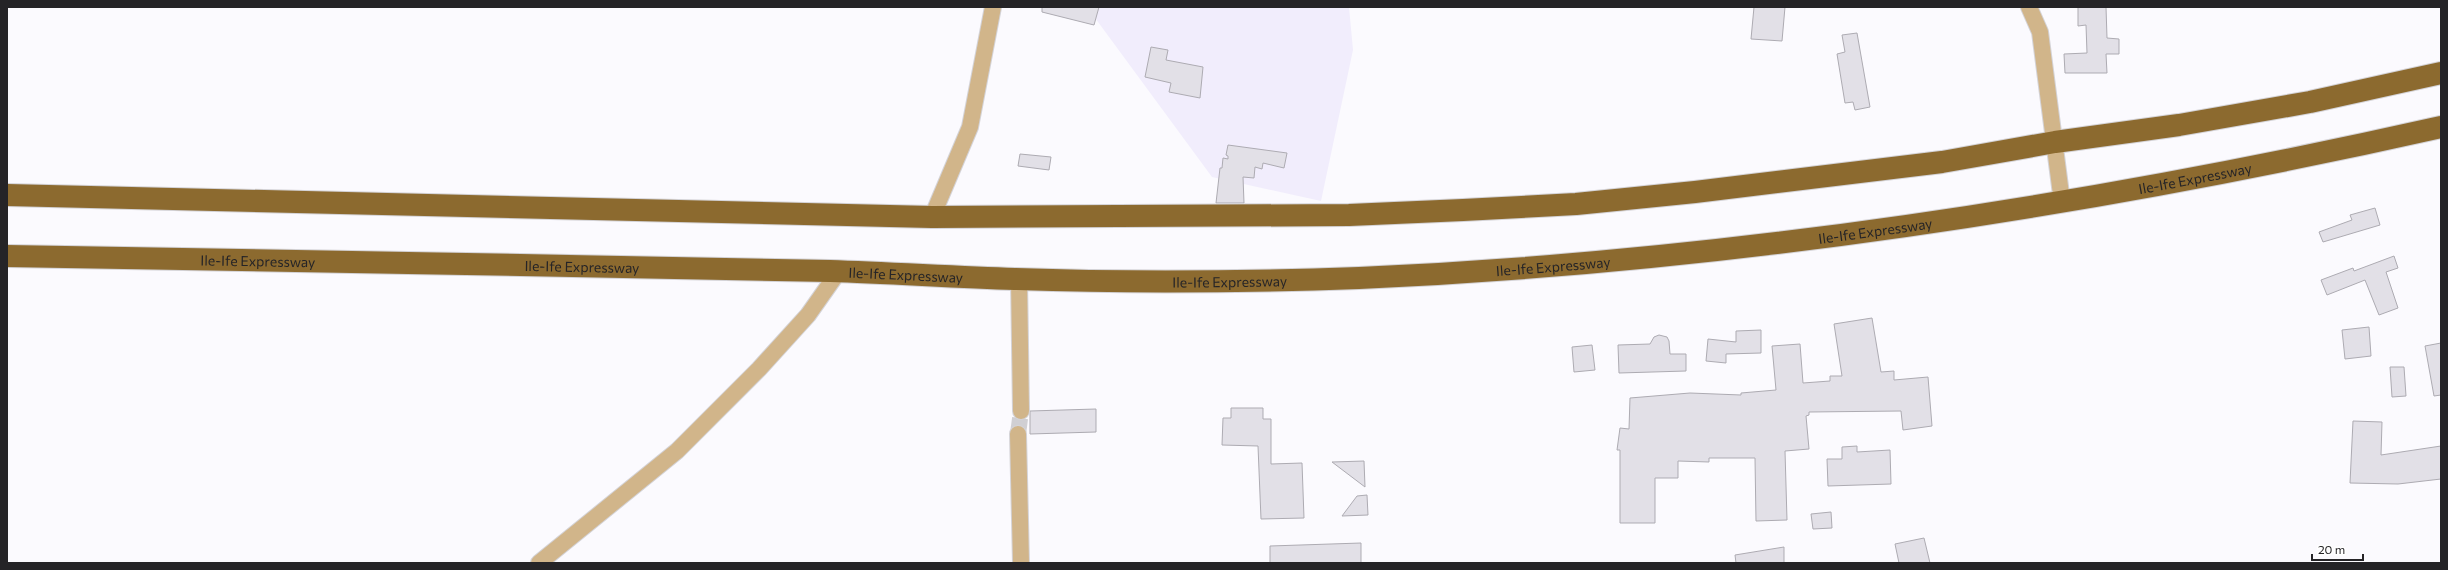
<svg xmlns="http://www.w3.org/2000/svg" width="2448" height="570" font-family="Commissioner,sans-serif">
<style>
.built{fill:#f1edfc}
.building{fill:#e2e0e7;stroke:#adabb2}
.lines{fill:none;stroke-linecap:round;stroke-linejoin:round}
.street-tunnel{stroke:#d0cfd3;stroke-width:16;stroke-dasharray:16 8;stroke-linecap:butt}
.street-casing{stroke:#d4d3d7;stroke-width:18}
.highway-casing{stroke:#d4d3d7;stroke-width:24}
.street{stroke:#d1b58a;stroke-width:16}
.highway{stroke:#8c6a2f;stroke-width:22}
.labels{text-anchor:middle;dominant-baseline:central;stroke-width:3.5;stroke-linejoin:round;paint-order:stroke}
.street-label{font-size:14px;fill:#252427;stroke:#fff}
</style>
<rect width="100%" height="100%" fill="#fbfafe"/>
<polygon class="built" points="1087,7 1349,7 1353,50 1321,201 1212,177"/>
<g class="building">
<polygon points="1042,7 1099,7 1094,25 1042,12"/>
<polygon points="1754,7 1785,7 1782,41 1751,39"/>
<polygon points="2078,7 2106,7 2107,38 2119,39 2119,54 2106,54 2107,73 2065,73 2064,54 2087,53 2086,25 2078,26"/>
<polygon points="1857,33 1870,107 1855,110 1853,102 1845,103 1837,54 1845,52 1842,35"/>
<polygon points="1151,47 1168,50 1166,60 1203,67 1200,98 1169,92 1171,83 1145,77"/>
<polygon points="1228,145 1287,153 1284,168 1263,163 1262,169 1255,167 1254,178 1243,177 1244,203 1216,203 1220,168 1222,168 1223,158 1228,159 1228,156 1226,155"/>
<polygon points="1020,154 1051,157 1049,170 1018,166"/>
<polygon points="2375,208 2380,225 2323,242 2319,232 2352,220 2350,215"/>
<polygon points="2394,256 2398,268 2386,272 2398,308 2379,315 2365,280 2327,295 2321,280 2353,268 2354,271"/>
<polygon points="1872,318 1881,372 1894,371 1894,380 1928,377 1932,426 1903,430 1901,411 1809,412 1809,415 1806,416 1809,449 1785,451 1787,520 1756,521 1755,458 1709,458 1709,462 1678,461 1678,478 1655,478 1655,523 1620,523 1620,450 1617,450 1620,428 1629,429 1630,398 1690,393 1741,395 1741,393 1776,390 1772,346 1800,344 1803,383 1830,381 1830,376 1842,376 1834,324"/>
<polygon points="2369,327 2371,356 2345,359 2342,330"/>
<polygon points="1761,330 1761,353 1726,354 1726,363 1706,361 1708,339 1736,342 1736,331"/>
<polygon points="1659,335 1667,337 1669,341 1670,354 1686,354 1686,371 1619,373 1618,345 1650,344 1654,337"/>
<polygon points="2441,343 2441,395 2434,396 2425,346"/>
<polygon points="1592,345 1595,370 1574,372 1572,347"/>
<polygon points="2390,367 2404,367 2406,396 2392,397"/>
<polygon points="1231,408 1263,408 1263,419 1271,419 1271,464 1302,463 1304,518 1261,519 1258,446 1222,445 1223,418 1231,418"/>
<polygon points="1096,409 1096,432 1030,434 1030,411"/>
<polygon points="2353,421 2382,422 2381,455 2441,446 2441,479 2398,484 2350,483"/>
<polygon points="1857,446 1857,452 1890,450 1891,484 1828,486 1827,459 1842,459 1842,447"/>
<polygon points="1364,461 1365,487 1332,462"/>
<polygon points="1367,495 1368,515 1342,516 1357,496"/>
<polygon points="1831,512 1832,528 1813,529 1811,514"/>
<polygon points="1924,538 1930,563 1899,563 1895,544"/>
<polygon points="1361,543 1361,563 1270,563 1270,546"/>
<polygon points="1784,547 1784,563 1736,563 1735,555"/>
</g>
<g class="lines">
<polyline class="street-tunnel" points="1018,434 1021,411"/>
<defs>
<g id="street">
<polyline points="2029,7 2040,32 2062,202"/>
<polyline points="932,217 970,127 993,7"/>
<polyline points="1019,279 1021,411"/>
<polyline points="1018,434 1021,563"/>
<polyline points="539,563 677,451 759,369 808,315 839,271"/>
</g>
<g id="highway">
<polyline points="7,195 932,217 1349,215 1463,210 1576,204 1695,192 1942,162 2055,142 2179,125 2310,102 2441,73"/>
<path id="s1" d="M7,256C281,261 556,265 830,271C892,273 953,277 1015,279C1129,283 1245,282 1359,278C1723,262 2085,207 2441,127"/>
</g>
</defs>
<use href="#street" class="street-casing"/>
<use href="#highway" class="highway-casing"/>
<use href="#street" class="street"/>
<use href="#highway" class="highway"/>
</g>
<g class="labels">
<g class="street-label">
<text stroke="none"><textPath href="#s1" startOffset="2195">Ile-Ife Expressway</textPath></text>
<text stroke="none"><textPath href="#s1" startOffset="1871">Ile-Ife Expressway</textPath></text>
<text stroke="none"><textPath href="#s1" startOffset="251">Ile-Ife Expressway</textPath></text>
<text stroke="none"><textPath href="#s1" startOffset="1547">Ile-Ife Expressway</textPath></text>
<text stroke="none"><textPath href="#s1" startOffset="575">Ile-Ife Expressway</textPath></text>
<text stroke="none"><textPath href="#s1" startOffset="899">Ile-Ife Expressway</textPath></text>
<text stroke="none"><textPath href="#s1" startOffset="1223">Ile-Ife Expressway</textPath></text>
</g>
</g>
<rect width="2448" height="570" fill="none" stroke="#252427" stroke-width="16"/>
<path d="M2312 554v6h51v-6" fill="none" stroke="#252427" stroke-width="2"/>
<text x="2318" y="554" font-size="12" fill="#252427" stroke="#ffffff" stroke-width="3" paint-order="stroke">20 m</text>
</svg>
